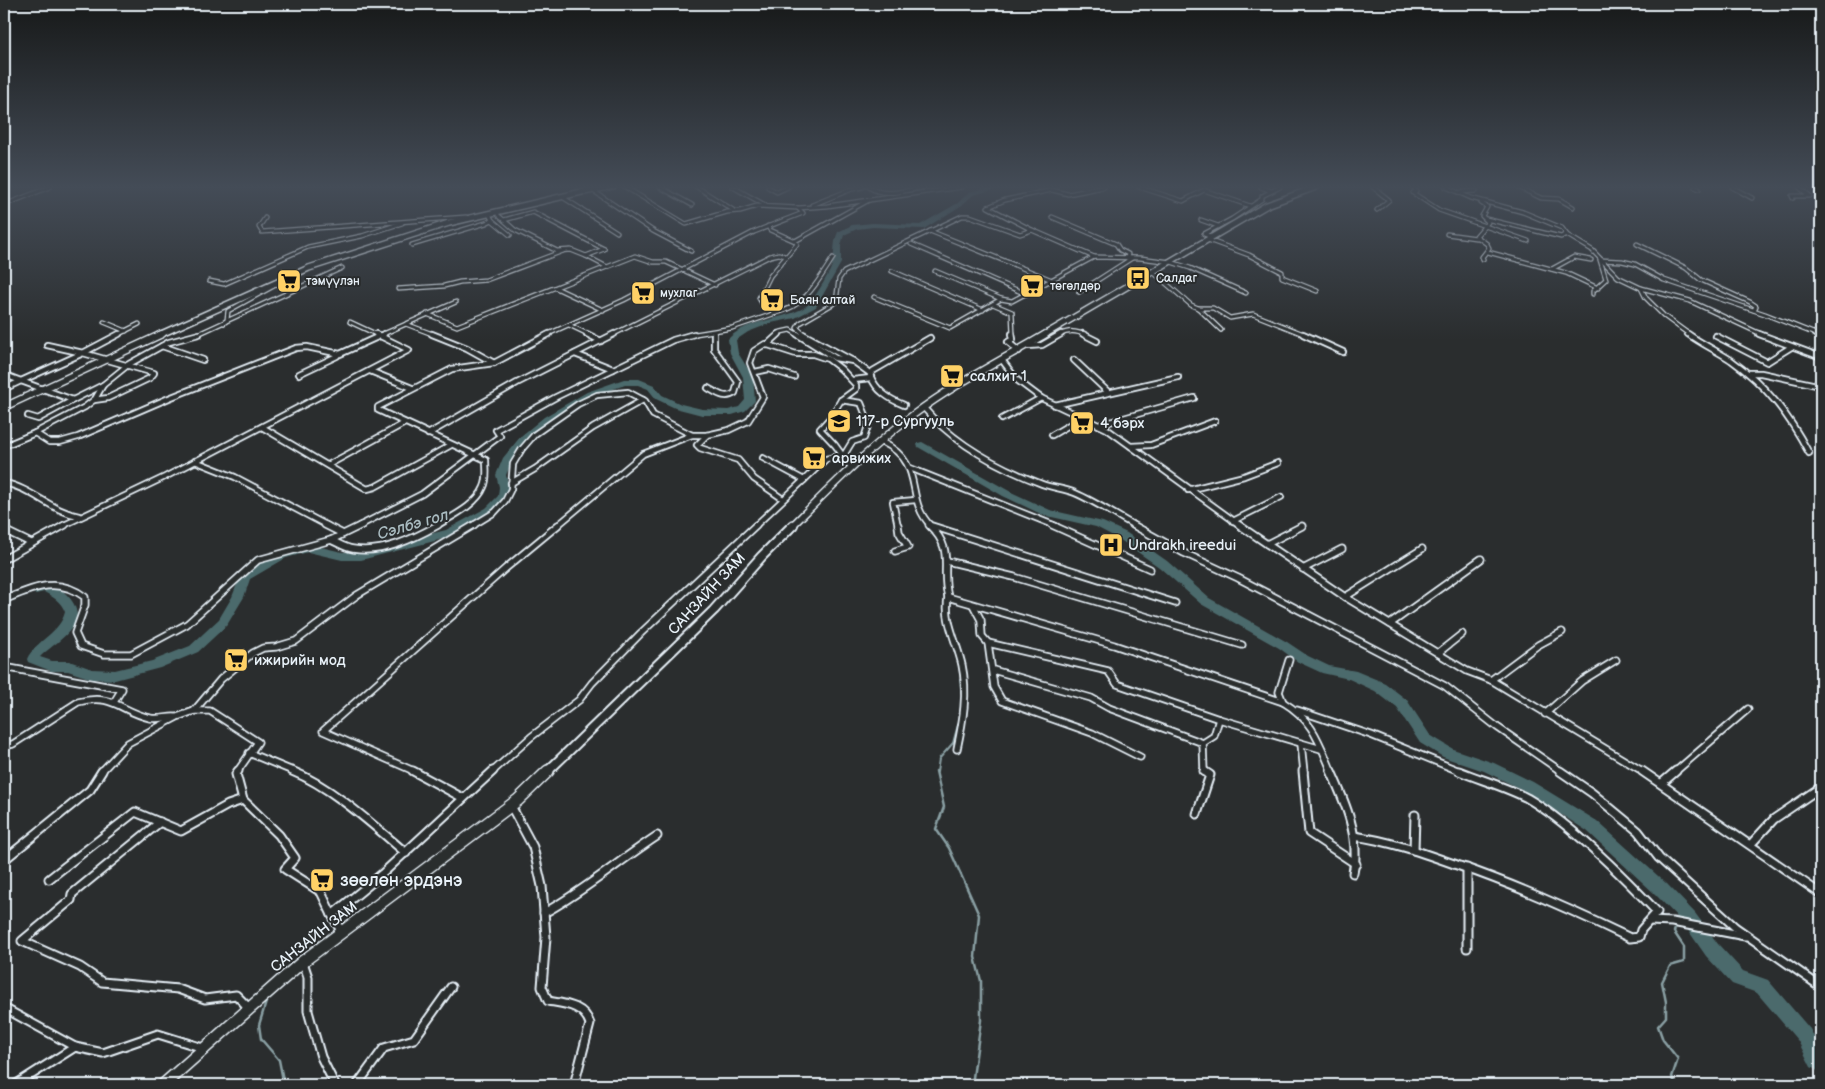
<svg xmlns="http://www.w3.org/2000/svg" width="1825" height="1089" font-family="'Balsamiq Sans',sans-serif">
<style>
.lines{fill:none;stroke-linecap:round;stroke-linejoin:round}
.stream-far1{stroke:#8aa0a4;stroke-width:2}
.stream{stroke:#8aa0a4;stroke-width:2.5}
.river{fill:#4b6a6c;fill-rule:evenodd}
.street-far3-casing{stroke:#e8f1f8;stroke-width:5.5}
.street-far2-casing{stroke:#e8f1f8;stroke-width:8}
.street-far1-casing{stroke:#e8f1f8;stroke-width:9}
.street-casing{stroke:#e8f1f8;stroke-width:11}
.secondary-far3-casing{stroke:#e8f1f8;stroke-width:8}
.secondary-far2-casing{stroke:#e8f1f8;stroke-width:9}
.secondary-far1-casing{stroke:#e8f1f8;stroke-width:12}
.secondary-casing{stroke:#e8f1f8;stroke-width:14}
.street-far3{stroke:#2a2d2e;stroke-width:3}
.street-far2{stroke:#2a2d2e;stroke-width:4.5}
.street-far1{stroke:#2a2d2e;stroke-width:5.5}
.street{stroke:#2a2d2e;stroke-width:7}
.secondary-far3{stroke:#2a2d2e;stroke-width:5}
.secondary-far2{stroke:#2a2d2e;stroke-width:6}
.secondary-far1{stroke:#2a2d2e;stroke-width:8}
.secondary{stroke:#2a2d2e;stroke-width:11}
.labels{text-anchor:middle;dominant-baseline:central;stroke-width:4;stroke-linejoin:round;paint-order:stroke}
.far-poi-label{font-size:12px;fill:#e8f1f8;stroke:#2a2d2e;text-anchor:start}
.poi-label{font-size:15px;fill:#e8f1f8;stroke:#2a2d2e;text-anchor:start}
.street-label{font-size:15px;fill:#e8f1f8;stroke:#2a2d2e}
.water-label{font-size:16px;font-style:italic;fill:#a9bbc0;stroke:#2a2d2e}
.near-poi-label{font-size:18px;fill:#e8f1f8;stroke:#2a2d2e;text-anchor:start}
</style>
<rect width="100%" height="100%" fill="#2a2d2e"/>
<filter id="ink" filterUnits="userSpaceOnUse"><feTurbulence type="fractalNoise" baseFrequency=".02" numOctaves="2"/><feDisplacementMap in="SourceGraphic" scale="10" xChannelSelector="R" yChannelSelector="G"/><feConvolveMatrix kernelMatrix="1 2 1 2 8 2 1 2 1" color-interpolation-filters="sRGB"/></filter>
<g filter="url(#ink)">
<g class="lines">
<g class="stream-far1">
<polyline points="960,680 962,697"/>
<polyline points="937,772 939,759 953,743 961,714"/>
</g>
<g class="stream">
<polyline points="936,771 944,807 936,829 949,848 979,915 975,957 981,981 981,1020 972,1085"/>
<polyline points="1677,920 1680,908"/>
<polyline points="1676,925 1674,932 1684,947 1684,962 1670,966 1662,982 1666,1002 1666,1017 1658,1026 1663,1040 1678,1059 1672,1077 1677,1085"/>
<polyline points="267,999 259,1025 261,1039 279,1060 284,1085"/>
</g>
<g class="river">
<path d="M990,187H1005L973,195L962,205L924,229L873,227L857,229L844,235L841,245V263L816,307L795,318L771,323L748,332L736,340L738,353L753,377L755,401L745,411L732,415H702L675,408L656,399L648,389L638,385H625L593,396L550,421L527,440L513,459L506,475L509,487L507,499L494,512L454,536L361,560H342L308,552L286,558L250,579L244,597L227,625L198,652L160,668L115,680L92,679L68,671H51L28,662L27,659C36,640 60,633 65,612C61,601 53,597 44,592L36,594L32,593L30,590L32,587C36,586 42,583 47,583C61,586 81,604 76,620C70,636 52,645 40,657L52,661H69L92,669L115,670L152,661L190,646L219,619L232,597L241,574L278,552L308,544L342,552H361L446,530L486,508L498,496L499,487L496,475L503,458L521,436L544,417L587,392L624,379H639L654,385L662,395L681,404L702,409L728,410L739,407L745,400L743,377L730,353L728,339C749,317 795,320 811,302C816,295 832,270 833,262C835,251 833,243 838,232L852,225L873,223L920,225L958,203L969,192Z"/>
<polygon points="922,442 1011,492 1050,510 1103,522 1127,533 1167,561 1209,598 1287,642 1308,656 1329,666 1356,671 1385,683 1407,700 1430,735 1453,749 1494,763 1533,782 1597,821 1667,884 1695,913 1718,944 1743,971 1768,980 1810,1029 1821,1050 1821,1073 1811,1067 1798,1041 1757,993 1732,984 1706,956 1683,923 1655,894 1587,831 1523,790 1484,771 1443,757 1420,743 1397,708 1375,691 1349,679 1322,673 1298,662 1279,648 1201,604 1159,567 1119,539 1096,527 1043,515 1003,496 918,447 917,445 918,443"/>
</g>
<defs>
<g id="street-far3">
<polyline points="625,187 686,224 727,212 740,211 757,206 798,208 827,206 962,187"/>
<polyline points="660,187 692,205"/>
<polyline points="697,187 733,210"/>
<polyline points="733,187 765,205"/>
<polyline points="768,187 777,192 788,187"/>
<path d="M869,187C884,198 907,190 924,187"/>
<polyline points="1139,187 1183,201 1204,190 1250,206"/>
<polyline points="1261,187 1271,191"/>
<polyline points="1373,187 1389,200 1377,210"/>
<polyline points="1413,187 1416,191 1413,193 1439,210 1528,241"/>
<polyline points="1446,187 1471,198 1523,212 1562,228 1567,235 1592,250 1618,277 1641,288 1646,298 1664,316 1690,335"/>
<polyline points="1518,187 1541,198 1559,199 1573,207"/>
<polyline points="1695,187 1699,189"/>
<polyline points="1732,187 1752,198"/>
<polyline points="595,192 653,231 691,251"/>
<polyline points="1460,192 1476,191"/>
<polyline points="585,193 614,187"/>
<polyline points="564,198 617,232"/>
<polyline points="1793,198 1792,196 1810,196 1799,187"/>
<polyline points="1481,203 1487,207 1482,216 1488,222 1476,236 1487,244 1489,248 1482,257 1483,259"/>
<polyline points="4,205 50,187"/>
<polyline points="812,205 852,189 863,187"/>
<polyline points="498,215 515,230 557,251 571,250 586,256 604,249"/>
<polyline points="1052,217 1116,244 1120,250 1128,254 1127,258"/>
<polyline points="265,218 259,227 262,232 466,217"/>
<polyline points="1486,219 1561,237 1566,234"/>
<polyline points="492,220 510,235"/>
<polyline points="504,220 533,212 604,249"/>
<polyline points="1201,220 1218,226"/>
<polyline points="768,226 770,230 795,241"/>
<polyline points="930,231 1052,280"/>
<polyline points="1447,234 1476,238"/>
<polyline points="1212,237 1204,234 1232,219 1262,199 1262,196 1280,187"/>
<polyline points="1208,240 1249,255 1282,272 1282,277 1317,291"/>
<polyline points="911,244 1026,294"/>
<polyline points="1637,244 1686,268 1701,280 1750,302 1756,306 1754,310"/>
<polyline points="412,245 486,223 492,220 489,214"/>
<polyline points="1488,252 1566,273 1598,288"/>
<polyline points="586,256 607,267"/>
<polyline points="1094,257 1032,230 988,207 1005,200 1052,190 1068,194 1104,187"/>
<polyline points="1552,269 1574,257 1591,260"/>
<polyline points="892,271 983,310"/>
<polyline points="935,271 1001,299"/>
<polyline points="1153,272 1191,305 1198,308 1213,308 1230,318 1253,314 1306,335"/>
<polyline points="209,281 224,284 308,247 362,236 402,223"/>
<polyline points="556,288 603,310"/>
<polyline points="1641,288 1690,301 1763,335"/>
<polyline points="398,289 444,286 460,282 486,280 563,251"/>
<polyline points="1079,292 1132,258"/>
<polyline points="1593,294 1593,291 1606,279 1600,260 1622,261 1635,264 1664,280 1765,314 1818,335"/>
<polyline points="874,297 950,328 1001,299 1012,301 1094,257 1140,258 1171,262 1190,268 1246,293"/>
<polyline points="993,304 1012,312 1013,335"/>
<polyline points="1198,308 1221,330"/>
<path d="M776,313C805,307 818,281 833,258"/>
<polyline points="427,314 457,326 635,256 653,262 666,262 715,285"/>
<polyline points="104,322 126,331"/>
<polyline points="350,322 378,335"/>
<polyline points="224,323 227,320 228,311 281,282"/>
<polyline points="406,324 435,335"/>
<polyline points="569,325 590,335"/>
<polyline points="714,332 714,335"/>
<polyline points="117,335 139,324"/>
<polyline points="196,335 342,268"/>
<polyline points="381,335 456,302"/>
<polyline points="546,335 624,300 754,232 803,213 798,208"/>
<polyline points="612,335 770,256 779,254 785,256"/>
<polyline points="689,335 732,328 776,313 762,303 759,298 770,276 797,244 795,241 869,200"/>
<polyline points="777,335 781,332 790,330 799,335"/>
<polyline points="805,335 797,328 800,323 836,302 839,279 844,272 962,216 970,216 1020,234 1032,230"/>
<path d="M1059,335C1069,330 1076,331 1086,335"/>
</g>
<g id="street-far2">
<polyline points="432,334 467,348 494,363"/>
<polyline points="587,334 601,341"/>
<polyline points="797,334 835,358 853,361 871,374"/>
<polyline points="803,334 853,361"/>
<polyline points="1012,334 1013,339 1008,342 1019,351"/>
<polyline points="1083,334 1097,341"/>
<polyline points="1303,334 1343,352"/>
<path d="M1688,334C1702,344 1717,351 1731,360C1766,385 1789,415 1809,453"/>
<polyline points="1759,334 1821,357"/>
<polyline points="1815,334 1821,337"/>
<polyline points="1716,336 1767,362 1791,347"/>
<polyline points="47,345 83,353 119,334"/>
<polyline points="767,345 779,334"/>
<polyline points="162,346 203,360"/>
<polyline points="1028,346 1042,345 1061,334"/>
<polyline points="575,354 613,369"/>
<polyline points="1002,360 1017,380 1041,398 1107,429 1241,526"/>
<polyline points="1074,360 1108,392"/>
<polyline points="370,371 412,388"/>
<polyline points="755,372 769,369 794,377"/>
<polyline points="1749,373 1761,373 1821,386"/>
<polyline points="299,374 337,356"/>
<polyline points="5,375 21,381 83,353 154,373 150,378 108,398 94,400"/>
<polyline points="853,380 871,378"/>
<path d="M708,388C717,393 725,400 735,393L738,382L714,349V334"/>
<polyline points="4,389 21,381 73,400 103,385"/>
<path d="M904,405C889,399 876,391 870,375L873,371L930,338"/>
<polyline points="1055,405 1178,377"/>
<path d="M924,408C953,443 1000,468 1042,484C1053,488 1066,489 1075,493C1096,502 1115,515 1135,526"/>
<polyline points="28,416 38,419 73,400"/>
<polyline points="1002,419 1041,398"/>
<polyline points="1099,425 1194,398"/>
<polyline points="262,427 367,489 375,487 451,445"/>
<polyline points="35,433 85,407 95,399 103,385 129,364 169,342 199,334"/>
<polyline points="428,434 517,383 614,334"/>
<polyline points="707,435 697,445 700,448 738,460 754,479 783,499"/>
<polyline points="1052,435 1081,418"/>
<path d="M882,442C927,464 903,498 931,526"/>
<polyline points="4,446 35,433 49,442 60,442 78,437 169,398 296,348 307,347 340,354 384,334"/>
<polyline points="1131,446 1151,445 1215,421"/>
<polyline points="763,458 804,480 826,459 844,455 852,442 864,438 869,423 861,403 841,400"/>
<polyline points="195,461 235,477 328,526"/>
<polyline points="328,465 405,423"/>
<polyline points="910,468 1056,526"/>
<path d="M4,483C32,488 51,511 79,516"/>
<polyline points="511,483 535,469 593,428 643,400"/>
<polyline points="1188,490 1244,476 1278,463"/>
<polyline points="1233,521 1281,497"/>
<polyline points="62,526 165,477 409,350 376,334"/>
<polyline points="359,526 422,494 500,436 496,430 556,397 673,340 694,334"/>
<path d="M436,526C451,517 477,505 484,487C488,479 486,469 486,460L378,410V407L452,369L494,363L549,334"/>
<polyline points="472,526 495,512 505,501 511,489 513,464 522,449 535,434 578,404 597,395 628,392 645,401 653,415 692,435 707,435 729,430 748,421 763,397 750,363 754,351 765,344 796,354 813,354 828,359 841,369 856,385 856,389 841,400 830,418 820,429 835,445 851,467"/>
<polyline points="557,526 643,454 692,435"/>
<polyline points="755,526 804,480"/>
<polyline points="898,526 893,502 916,500"/>
</g>
<g id="street-far1">
<polyline points="325,525 343,534"/>
<path d="M929,525C956,551 940,566 948,597L1114,645L1283,702C1313,720 1319,742 1332,772"/>
<polyline points="1052,525 1150,569"/>
<polyline points="1133,525 1184,553 1238,578 1445,686 1497,727 1562,772"/>
<polyline points="1239,525 1345,597 1467,671 1491,680 1644,772"/>
<polyline points="932,526 1175,603"/>
<polyline points="4,530 31,543"/>
<path d="M331,540C338,543 345,548 353,549C382,554 413,539 438,525"/>
<polyline points="1267,544 1302,526"/>
<polyline points="895,551 908,547 899,532 898,525"/>
<polyline points="4,559 65,525"/>
<polyline points="947,561 1014,577 1242,645"/>
<polyline points="1303,569 1342,549"/>
<path d="M948,597C944,621 957,642 962,665C968,693 963,721 957,749"/>
<polyline points="1345,597 1422,549"/>
<path d="M4,600C33,588 57,576 85,597V605L75,633L81,646L104,654H131L187,624L258,560L331,540L362,525"/>
<polyline points="973,605 981,620 982,636 988,643 994,687 1002,701 1092,733 1140,757"/>
<polyline points="1390,624 1481,559"/>
<polyline points="988,643 1108,671 1117,684 1219,719 1321,749"/>
<polyline points="1438,653 1462,634"/>
<polyline points="4,667 122,689 114,702"/>
<polyline points="993,670 1091,698 1109,708 1203,743 1214,736 1219,719"/>
<polyline points="1491,680 1538,645 1562,632"/>
<polyline points="1283,702 1279,692 1289,660"/>
<polyline points="1297,710 1371,735 1462,772"/>
<polyline points="1545,714 1582,681 1616,660"/>
<polyline points="1203,743 1204,772"/>
<polyline points="1301,744 1304,772"/>
<path d="M4,746L13,744L78,702C114,693 119,711 150,718C158,720 166,717 174,717"/>
<polyline points="249,753 295,772"/>
<polyline points="101,772 128,743 177,717 194,711"/>
<polyline points="237,772 258,742 210,711 194,711 221,679 253,653 263,648 276,647 296,641 357,595 474,525"/>
<polyline points="416,772 323,731 506,568 558,525"/>
<polyline points="492,772 531,737 579,700 592,683 641,633 756,525"/>
<polyline points="1675,772 1748,709"/>
</g>
<g id="street">
<polyline points="238,771 236,774 243,800 279,835 295,858 285,869 321,892 332,915"/>
<path d="M292,771C332,787 373,825 406,853"/>
<polyline points="413,771 463,798"/>
<polyline points="1303,771 1309,833 1356,864"/>
<path d="M1331,771C1345,802 1361,838 1353,873"/>
<polyline points="1560,771 1592,793 1638,831 1659,858 1735,927 1821,987"/>
<polyline points="1642,771 1821,894"/>
<polyline points="1662,783 1676,771"/>
<path d="M511,806L533,847L542,886L546,937L542,987L548,1001C565,1004 584,1005 590,1024L574,1085"/>
<polyline points="1197,814 1210,775 1204,771"/>
<polyline points="160,822 72,894 71,900 22,941 80,967 102,982 178,989 205,999 236,995 249,1008"/>
<path d="M1354,836C1390,841 1423,853 1457,865C1516,885 1574,911 1630,938L1639,937L1641,930L1657,912C1622,875 1571,824 1527,798C1506,787 1481,780 1459,771"/>
<polyline points="1751,844 1774,819 1821,787"/>
<polyline points="1414,850 1415,815"/>
<polyline points="4,860 90,790 102,771"/>
<polyline points="1467,868 1467,948"/>
<polyline points="49,879 135,812 181,831 228,805 243,800"/>
<path d="M544,913C584,891 619,861 657,836"/>
<polyline points="1650,921 1672,922 1745,936"/>
<polyline points="341,931 332,915 382,874 493,771"/>
<polyline points="303,962 308,977 308,1011 321,1057 335,1085"/>
<polyline points="4,1008 75,1047 103,1053 158,1034 203,1048"/>
<polyline points="15,1085 75,1047"/>
<polyline points="357,1085 384,1048 414,1039 451,987"/>
</g>
<g id="secondary-far3">
<polyline points="159,335 309,268 449,223 603,187"/>
<polyline points="1044,335 1267,205 1316,187"/>
</g>
<g id="secondary-far2">
<polyline points="4,407 162,334"/>
<path d="M792,526C831,487 869,448 913,415C954,384 1002,360 1046,334"/>
</g>
<polyline id="secondary-far1" points="547,772 714,610 762,556 793,525"/>
<polyline id="secondary" points="163,1085 302,962 518,800 548,771"/>
</defs>
<use href="#street-far3" class="street-far3-casing"/>
<use href="#street-far2" class="street-far2-casing"/>
<use href="#street-far1" class="street-far1-casing"/>
<use href="#street" class="street-casing"/>
<use href="#secondary-far3" class="secondary-far3-casing"/>
<use href="#secondary-far2" class="secondary-far2-casing"/>
<use href="#secondary-far1" class="secondary-far1-casing"/>
<use href="#secondary" class="secondary-casing"/>
<use href="#street-far3" class="street-far3"/>
<use href="#street-far2" class="street-far2"/>
<use href="#street-far1" class="street-far1"/>
<use href="#street" class="street"/>
<use href="#secondary-far3" class="secondary-far3"/>
<use href="#secondary-far2" class="secondary-far2"/>
<use href="#secondary-far1" class="secondary-far1"/>
<use href="#secondary" class="secondary"/>
</g>
</g>
<linearGradient id="sky" x2="0" y2="1"><stop stop-color="#171919"/><stop offset="0.55" stop-color="#444c57"/><stop offset="1" stop-color="#444c57" stop-opacity="0"/></linearGradient>
<rect width="1825" height="340" fill="url(#sky)"/>
<defs>
<symbol id="bus-square" viewBox="-11 -11 22 22"><rect x="-9" y="-9" width="18" height="18" rx="4" fill="#ffd166" stroke="#2a2d2e"/><path d="M-5-6H5V4H4V6H2V4H-2V6H-4V4H-5ZM-3.5-4V0h7V-4ZM-3.5 1.2v1.5H-2V1.2ZM2 1.2v1.5H3.5V1.2Z" fill="#111"/></symbol>
<symbol id="supermarket-square" viewBox="-11 -11 22 22"><rect x="-9" y="-9" width="18" height="18" rx="4" fill="#ffd166" stroke="#2a2d2e"/><path d="M-6-5.5h2.5l.6 2H6L4.5 2H-2.5L-4.4-4H-6ZM-1.5 3.2a1.3 1.3 0 1 0 .1 0ZM3 3.2a1.3 1.3 0 1 0 .1 0Z" fill="#111"/></symbol>
<symbol id="school-square" viewBox="-11 -11 22 22"><rect x="-9" y="-9" width="18" height="18" rx="4" fill="#ffd166" stroke="#2a2d2e"/><path d="M0-5L7-2L0 1L-7-2ZM-4 1L0 2.5L4 1V4Q0 6-4 4Z" fill="#111"/></symbol>
<symbol id="hospital-square" viewBox="-11 -11 22 22"><rect x="-9" y="-9" width="18" height="18" rx="4" fill="#ffd166" stroke="#2a2d2e"/><path d="M-5-5h3v3.5h4V-5h3V5h-3V1.5h-4V5h-3Z" fill="#111"/></symbol>
</defs>
<g fill-rule="evenodd">
<use href="#bus-square" x="1124" y="264" width="28" height="28"/>
<use href="#supermarket-square" x="275" y="267" width="28" height="28"/>
<use href="#supermarket-square" x="1018" y="272" width="28" height="28"/>
<use href="#supermarket-square" x="629" y="279" width="28" height="28"/>
<use href="#supermarket-square" x="758" y="286" width="28" height="28"/>
<use href="#supermarket-square" x="938" y="362" width="28" height="28"/>
<use href="#school-square" x="825" y="407" width="28" height="28"/>
<use href="#supermarket-square" x="1068" y="409" width="28" height="28"/>
<use href="#supermarket-square" x="800" y="444" width="28" height="28"/>
<use href="#hospital-square" x="1097" y="531" width="28" height="28"/>
<use href="#supermarket-square" x="222" y="646" width="28" height="28"/>
<use href="#supermarket-square" x="308" y="866" width="28" height="28"/>
</g>
<g class="labels">
<g class="far-poi-label">
<text x="1156" y="278">Салдаг</text>
<text x="306" y="281">тэмүүлэн</text>
<text x="1050" y="286">төгөлдөр</text>
<text x="660" y="293">мухлаг</text>
<text x="790" y="300">Баян алтай</text>
</g>
<g class="poi-label">
<text x="970" y="376">салхит 1</text>
<text x="856" y="421">117-р Сургууль</text>
<text x="1100" y="423">4 бэрх</text>
<text x="832" y="458">арвижих</text>
<text x="1128" y="545">Undrakh ireedui</text>
<text x="254" y="660">ижирийн мод</text>
</g>
<g class="street-label">
<text transform="translate(707 594) rotate(-47)">САНЗАЙН ЗАМ</text>
<text transform="translate(314 937) rotate(-38)">САНЗАЙН ЗАМ</text>
</g>
<g class="water-label">
<text transform="translate(413 525) rotate(-16)">Сэлбэ гол</text>
</g>
<g class="near-poi-label">
<text x="340" y="880">зөөлөн эрдэнэ</text>
</g>
</g>
<rect width="1825" height="1089" fill="none" stroke="#2a2d2e" stroke-width="20"/>
<rect x="10" y="10" width="1805" height="1069" fill="none" stroke="#e8f1f8" stroke-width="2" filter="url(#ink)"/>
</svg>
